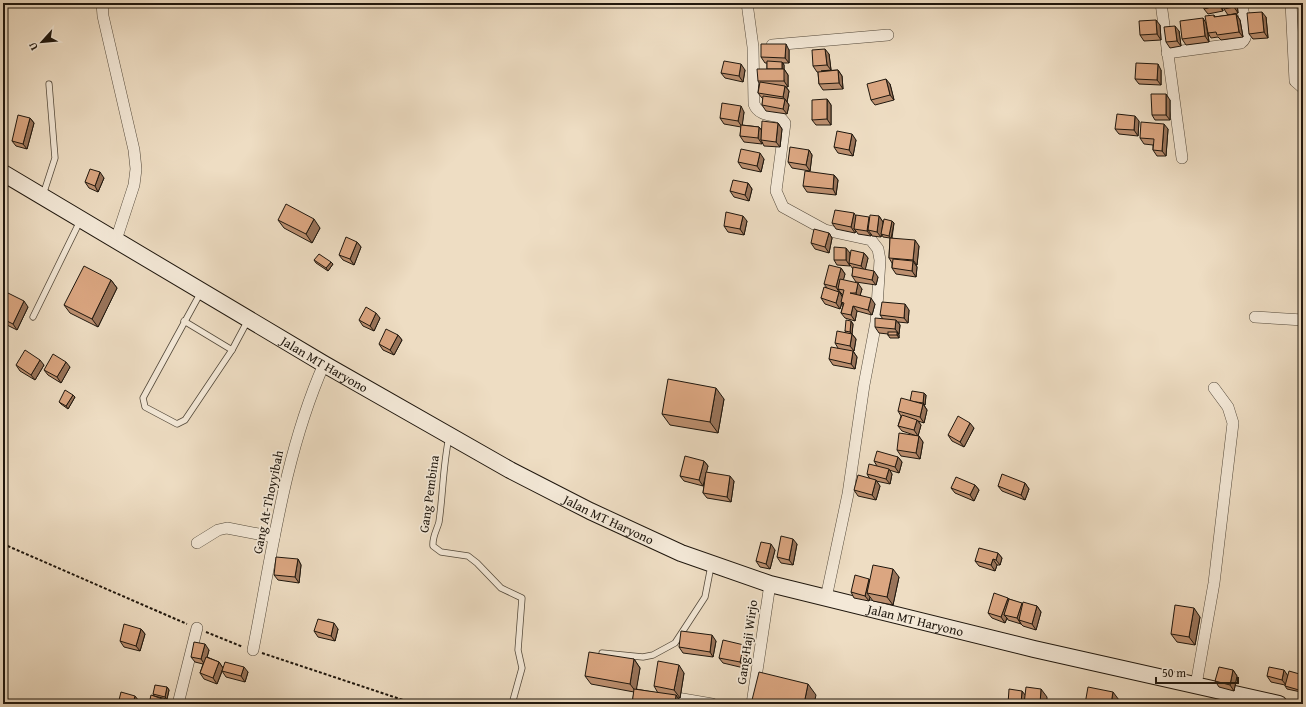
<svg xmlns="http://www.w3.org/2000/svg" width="1306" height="707" font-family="'Gentium Book Plus',serif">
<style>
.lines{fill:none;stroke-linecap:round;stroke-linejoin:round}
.lane-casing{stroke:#52483a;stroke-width:7}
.street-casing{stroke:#52483a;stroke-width:12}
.secondary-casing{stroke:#1e160d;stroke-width:18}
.path{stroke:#1e160d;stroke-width:2;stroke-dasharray:3 2;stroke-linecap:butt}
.lane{stroke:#f4e9d8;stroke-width:5.5}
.street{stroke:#f4e9d8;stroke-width:11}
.secondary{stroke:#f4e9d8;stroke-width:16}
.wall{fill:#bc8f6f;stroke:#1e160d;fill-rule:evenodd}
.shaded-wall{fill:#99745a;stroke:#1e160d}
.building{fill:#dba681;stroke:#1e160d}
.labels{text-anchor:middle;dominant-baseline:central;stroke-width:3.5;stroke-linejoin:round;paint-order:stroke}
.street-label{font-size:13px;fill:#1e160d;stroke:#f4e9d8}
</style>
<rect width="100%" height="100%" fill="#eeddc3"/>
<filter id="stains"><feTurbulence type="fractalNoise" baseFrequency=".005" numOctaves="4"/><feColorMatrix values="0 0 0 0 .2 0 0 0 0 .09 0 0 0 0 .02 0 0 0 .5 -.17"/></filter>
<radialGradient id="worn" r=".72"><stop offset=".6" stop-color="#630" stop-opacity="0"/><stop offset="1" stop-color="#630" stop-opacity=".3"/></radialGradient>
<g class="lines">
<defs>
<g id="lane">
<polyline points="43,195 55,158 49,84"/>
<polyline points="201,292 143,398 145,407 177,424 185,420 232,350 248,320"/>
<polyline points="33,317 80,221"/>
<polyline points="184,321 232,350"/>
<path d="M449,437C443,465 443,494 439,522C437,530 432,537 433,546L441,552L468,556L477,563L501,588L522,598L518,650L522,668L512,704"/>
<polyline points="602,653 643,657 653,655 675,643 705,597 711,566"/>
</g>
<g id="street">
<polyline points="102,3 103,16 134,150 136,169 134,185 116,240"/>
<path d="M747,3L753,47L754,104C758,115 770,115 780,117L785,123L776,191L783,207L825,230L871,240L878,249L880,260L876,322L864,385L848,494L826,598"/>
<polyline points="1161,3 1182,158"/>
<polyline points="1291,3 1295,81 1303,88"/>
<polyline points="772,45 888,35"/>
<path d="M1167,53L1241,43C1252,35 1243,14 1241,3"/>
<polyline points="1255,317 1303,320"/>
<polyline points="197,543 218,530 227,528 274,537"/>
<path d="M253,650C272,554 284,455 324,364"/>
<polyline points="1196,685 1214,583 1233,423 1228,407 1214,388"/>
<polyline points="665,696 712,704"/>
<polyline points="178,704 197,628"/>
<polyline points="752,704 770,584"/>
</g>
<g id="secondary">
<path id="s1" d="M3,173L324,364L510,470L590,511L681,553L770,584L1034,649L1279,704"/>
</g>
</defs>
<use href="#lane" class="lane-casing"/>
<use href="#street" class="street-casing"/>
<use href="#secondary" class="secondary-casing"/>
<g class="path">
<polyline points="1299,461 1300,331"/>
<polyline points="3,544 187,624"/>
<polyline points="206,632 243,647"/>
<polyline points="262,653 415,704"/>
</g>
<use href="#lane" class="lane"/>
<use href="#street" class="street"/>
<use href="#secondary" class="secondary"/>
</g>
<g class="wall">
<polygon points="1221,3 1223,11 1208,14 1204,9"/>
<polygon points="1223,3 1237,3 1238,13 1228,15 1224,9"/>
<polygon points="1236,14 1240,20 1243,37 1221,40 1218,37 1211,38 1208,33 1209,42 1186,45 1182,39 1206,23 1214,15 1215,17"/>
<polygon points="1266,17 1268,38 1253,39 1249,34"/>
<polygon points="1160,25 1161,40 1144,41 1140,35"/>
<polygon points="1179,31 1181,46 1170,48 1166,42"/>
<polygon points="789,50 789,63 783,63 784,65 784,69 788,75 788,87 786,87 789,91 787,102 789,105 787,114 766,111 762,105 763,99 762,98 758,93 759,83 758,81 767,69 767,63 765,63 761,57"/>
<polygon points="829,54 831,70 821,71 838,70 842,76 843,89 823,90 819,84 818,72 817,72 813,66"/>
<polygon points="745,70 743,82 725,78 721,73"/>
<polygon points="1161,70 1161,85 1139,84 1135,79"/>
<polygon points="890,84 894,100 875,105 871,100"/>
<polygon points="827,99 831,105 831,125 816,125 812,120"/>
<polygon points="1170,100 1170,120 1155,120 1152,115"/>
<polygon points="744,112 742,125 759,127 762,131 778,123 782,129 780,147 764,146 762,142 762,144 744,142 740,136 741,127 724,124 720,118"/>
<polygon points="30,118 34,123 27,149 16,146 12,141"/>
<polygon points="1139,121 1138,136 1119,134 1115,129"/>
<polygon points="1168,129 1166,156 1157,156 1153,150 1153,145 1144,144 1140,138"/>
<polygon points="856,140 853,156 838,153 834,147"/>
<polygon points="809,150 812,155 810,171 792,168 788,162"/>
<polygon points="764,159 761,172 742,168 738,162"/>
<polygon points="834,175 838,180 836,195 807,192 803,186"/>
<polygon points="104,178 98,192 89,188 85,182"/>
<polygon points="748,183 752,189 749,201 734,197 730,191"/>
<polygon points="856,216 870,218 879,216 883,222 894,223 892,238 919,246 917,265 916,265 917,267 916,277 896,274 892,268 892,263 889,258 890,238 883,237 882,235 881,237 872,236 871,234 871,236 858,234 856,231 855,233 836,229 832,223"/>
<polygon points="278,220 320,228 312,243 284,228"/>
<polygon points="747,221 744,235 728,232 724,226"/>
<polygon points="829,233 832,238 829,253 815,249 811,243"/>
<polygon points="357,242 361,247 354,265 343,260 339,255"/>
<polygon points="850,253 850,256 864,253 868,258 865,269 878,277 876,285 856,282 852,276 853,269 850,265 850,266 837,265 834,260"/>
<polygon points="314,260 333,264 328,271 316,263"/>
<path d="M841,268L845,274L843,280L862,289L860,295L875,304L872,315L857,311L855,321L845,318L841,313L843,305L842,303L840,309L825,304L821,298L827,288L824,284ZM840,292L843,295V297L840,293Z"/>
<polygon points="111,280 117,288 98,327 70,313 64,305"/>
<polygon points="3,304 28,307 17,330 3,323"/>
<polygon points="909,310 908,323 898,322 900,325 899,334 899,338 890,338 888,335 888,334 879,333 875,327 883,319 880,315"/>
<polygon points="380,318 374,331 363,326 359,320"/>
<polygon points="851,321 853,324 852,334 856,339 854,351 853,351 857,357 855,369 833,365 829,359 838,348 835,343 846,333 845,331"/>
<polygon points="398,335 402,340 394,355 383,350 379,344"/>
<polygon points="16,365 44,365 35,380 20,371"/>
<polygon points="70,367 61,383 48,375 44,370"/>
<polygon points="73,395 75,397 68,409 61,404 59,402"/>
<polygon points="926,395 925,405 924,405 927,410 924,423 918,421 921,425 918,436 923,442 920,459 901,456 897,450 917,436 902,431 898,426 901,416 898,411 910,401"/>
<polygon points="724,399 718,433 670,425 662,414"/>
<polygon points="974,428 964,447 952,441 948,435"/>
<polygon points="898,457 902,462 899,473 889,470 892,474 890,484 876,481 880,486 876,500 858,496 854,490 870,479 867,474 877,466 874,461"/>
<polygon points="704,461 708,466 706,472 734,481 731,502 707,498 703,493 705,477 703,486 684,481 680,476"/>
<polygon points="1025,483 1029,489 1025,500 1002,491 998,486"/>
<polygon points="975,485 979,490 974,501 955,493 951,488"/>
<polygon points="797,544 793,565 781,563 777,557"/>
<polygon points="775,550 770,569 760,567 756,561"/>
<polygon points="998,553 1002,558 1000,565 997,565 995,571 979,566 975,561"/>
<polygon points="298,559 301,565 299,583 278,580 274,575"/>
<polygon points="899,577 893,605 873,601 870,597 869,601 854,598 851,592 869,579 870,580"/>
<polygon points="1008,598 1009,599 1023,604 1037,606 1041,612 1036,630 1023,626 1021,624 1008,620 1007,618 1005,623 992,618 988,613"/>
<polygon points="1200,617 1195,645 1177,642 1171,634"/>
<polygon points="141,629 145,634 140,651 124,647 120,641"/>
<polygon points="338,629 335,641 318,637 314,631"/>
<polygon points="716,641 713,657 683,653 679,647"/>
<polygon points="209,650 207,657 219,662 223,668 248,672 245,682 226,677 222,671 223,669 217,684 204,679 200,673 203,664 195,662 191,657"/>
<polygon points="748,650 744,668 723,663 719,658"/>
<polygon points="634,659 640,668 636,689 658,693 654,686 684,673 680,698 678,698 682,704 632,704 634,692 591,684 585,676"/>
<polygon points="1233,670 1237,676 1234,691 1219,687 1215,681"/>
<polygon points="1303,675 1303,683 1301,692 1287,689 1285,686 1285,685 1271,682 1267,676"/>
<polygon points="167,687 169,690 167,699 154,696 153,694"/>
</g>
<g class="shaded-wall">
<polygon points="1219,3 1221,3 1223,11 1219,5"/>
<polygon points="1234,3 1237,3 1238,13 1234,7"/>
<polygon points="1262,12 1266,17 1268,38 1264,32"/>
<polygon points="1236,14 1240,20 1243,37 1239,32"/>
<polygon points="1203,18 1206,23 1209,42 1205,36"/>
<polygon points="1156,20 1160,25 1161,40 1157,34"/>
<polygon points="1175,26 1179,31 1181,46 1177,41"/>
<polygon points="786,44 789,50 789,63 785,58"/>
<polygon points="825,49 829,54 831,70 827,65"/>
<polygon points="782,62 784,65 784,69 788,75 788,87 784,81 782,71"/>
<polygon points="741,64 745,70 743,82 739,76"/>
<polygon points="1158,64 1161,70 1161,85 1157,80"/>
<polygon points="838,70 842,76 843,89 839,83"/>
<polygon points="886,79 890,84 894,100 890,95"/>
<polygon points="785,86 789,91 787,102 783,97"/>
<polygon points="1166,94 1170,100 1170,120 1166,115"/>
<polygon points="785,99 789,105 787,114 783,109"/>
<polygon points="827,99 831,105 831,125 827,119"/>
<polygon points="741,106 744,112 742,127 738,121"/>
<polygon points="1135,116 1139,121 1138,136 1134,130"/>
<polygon points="30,118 34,123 27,149 23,144"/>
<polygon points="778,123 782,129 780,147 776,142"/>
<polygon points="1164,124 1168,129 1166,156 1162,151"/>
<polygon points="759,127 763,132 761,140 762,142 762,144 758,138"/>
<polygon points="852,134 856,140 853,156 849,150"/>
<polygon points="809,150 812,155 810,171 806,165"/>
<polygon points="760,153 764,159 761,172 757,166"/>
<polygon points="100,172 104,178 98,192 95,186"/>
<polygon points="834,175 838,180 836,195 833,189"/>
<polygon points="748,183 752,189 749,201 745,195"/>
<polygon points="854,213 858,219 854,229 856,231 855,233 851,227"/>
<polygon points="743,216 747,221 744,235 740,229"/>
<polygon points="879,216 883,222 881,237 877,232"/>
<polygon points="869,217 873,223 868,230 871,234 871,236 867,231"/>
<polygon points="314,219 320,228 312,243 306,234"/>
<polygon points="892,221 894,223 891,239 889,236"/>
<polygon points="829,233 832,238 829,253 825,247"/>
<polygon points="915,240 919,246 917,265 913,260"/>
<polygon points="357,242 361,247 354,265 350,259"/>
<polygon points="846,248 850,253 850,263 849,263 850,266 846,260"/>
<polygon points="864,253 868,258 865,271 861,266"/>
<polygon points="913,261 917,267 916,277 912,271"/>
<polygon points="331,262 333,264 328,271 326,268"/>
<polygon points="841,268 845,274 841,289 838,289 840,292 840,293 843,298 840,309 836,303 839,292 836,287"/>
<polygon points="874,271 878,277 876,285 872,280"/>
<polygon points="111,280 117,288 98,327 92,319"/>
<polygon points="858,283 862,289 859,299 856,293"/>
<polygon points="871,298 875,304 872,315 868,310"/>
<polygon points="24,301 28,307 17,330 13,324"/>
<polygon points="905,304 909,310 908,323 904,318"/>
<polygon points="853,306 857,311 855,321 851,315"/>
<polygon points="376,313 380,318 374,331 370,326"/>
<polygon points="896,320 900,325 899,334 895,329"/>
<polygon points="851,321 853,324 852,334 856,339 854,351 850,346 852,334 850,332"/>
<polygon points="897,332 899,335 899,338 897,335"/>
<polygon points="398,335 402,340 394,355 390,350"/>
<polygon points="853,351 857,357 855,369 851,364"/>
<polygon points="40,360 44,365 35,380 31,375"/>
<polygon points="66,362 70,367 61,383 57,377"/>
<polygon points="716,388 724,399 718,433 710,422"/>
<polygon points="924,393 926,395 925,405 923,403"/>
<polygon points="73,395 75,397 68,409 66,406"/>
<polygon points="923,404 927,410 924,423 920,417"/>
<polygon points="917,420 921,425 918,436 914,430"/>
<polygon points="970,423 974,428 964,447 960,442"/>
<polygon points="919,436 923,442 920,459 916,453"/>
<polygon points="898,457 902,462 899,473 895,467"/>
<polygon points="704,461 708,466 703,486 699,480"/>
<polygon points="889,469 892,474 890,484 886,479"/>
<polygon points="730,476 734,481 731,502 727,497"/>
<polygon points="876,480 880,486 876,500 872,495"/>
<polygon points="1025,483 1029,489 1025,500 1021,495"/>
<polygon points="975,485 979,490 974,501 970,495"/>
<polygon points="793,539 797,544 793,565 789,560"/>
<polygon points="771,544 775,550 770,569 766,564"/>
<polygon points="998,553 1002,558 1000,565 996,560"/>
<polygon points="298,559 301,565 299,583 295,577"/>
<polygon points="993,559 997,565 995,571 991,565"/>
<polygon points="893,569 899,577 893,605 887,597"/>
<polygon points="869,579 873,585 867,593 870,597 869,601 865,596"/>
<polygon points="1008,598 1012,603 1004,615 1007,618 1005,623 1001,617"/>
<polygon points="1022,603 1026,608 1019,620 1021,624 1017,618"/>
<polygon points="1037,606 1041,612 1036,630 1032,624"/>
<polygon points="1194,608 1200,617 1195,645 1189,637"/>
<polygon points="334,623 338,629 335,641 331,636"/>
<polygon points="141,629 145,634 140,651 136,646"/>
<polygon points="712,635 716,641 713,657 710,652"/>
<polygon points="205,644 209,650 205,665 201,659"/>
<polygon points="744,645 748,650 744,668 740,662"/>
<polygon points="634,659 640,668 636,692 630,684"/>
<polygon points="219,662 223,668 217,684 213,678"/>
<polygon points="679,665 684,673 680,698 674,690"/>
<polygon points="244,667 248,672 245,682 241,676"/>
<polygon points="1233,670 1237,676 1234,691 1230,685"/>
<polygon points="1284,670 1288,676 1286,685 1282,680"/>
<polygon points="1303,675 1303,683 1301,692 1299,690"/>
<polygon points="808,684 816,695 814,704 804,704"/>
<polygon points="167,687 169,690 167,699 165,697"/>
<polygon points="1041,689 1047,697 1047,704 1040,704"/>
<polygon points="1022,691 1026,696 1025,704 1021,704"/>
<polygon points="1113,692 1119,700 1118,704 1111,704"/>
<polygon points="676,695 682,704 675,704"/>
<polygon points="135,696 139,701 138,704 133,704"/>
</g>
<g class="building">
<polygon points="1202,3 1219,3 1219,5 1204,9"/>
<polygon points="1223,3 1234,3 1234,7 1224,9"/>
<polygon points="1262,12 1264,32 1249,34 1247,13"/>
<polygon points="1236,14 1239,32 1217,35 1216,32 1208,33 1205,16 1214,15 1214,17"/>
<polygon points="1203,18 1205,36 1182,39 1180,21"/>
<polygon points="1156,20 1157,34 1140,35 1139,21"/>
<polygon points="1175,26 1177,41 1166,42 1164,27"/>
<polygon points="761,44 786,44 785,58 761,57"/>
<polygon points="825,49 827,65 813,66 812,50"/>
<polygon points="724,61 741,64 739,76 721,73"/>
<polygon points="767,61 782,62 782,69 767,69"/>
<polygon points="1136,63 1158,64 1157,80 1135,79"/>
<polygon points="757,69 784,69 784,81 758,81"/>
<polygon points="838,70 839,83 819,84 818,72"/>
<polygon points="886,79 890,95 871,100 867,84"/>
<polygon points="760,82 785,86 783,97 758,93"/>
<polygon points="1151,94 1166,94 1166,115 1152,115"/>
<polygon points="763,96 785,99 783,109 762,105"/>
<polygon points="827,99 827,119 812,120 812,100"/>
<polygon points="722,103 741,106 738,121 720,118"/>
<polygon points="1117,114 1135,116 1134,130 1115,129"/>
<polygon points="18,115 30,118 23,144 12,141"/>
<polygon points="762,121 778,123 776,142 761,140"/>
<polygon points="1141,122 1164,124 1162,151 1153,150 1154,139 1140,138"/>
<polygon points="741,125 759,127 758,138 740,136"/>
<polygon points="837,131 852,134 849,150 834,147"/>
<polygon points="790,147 809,150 806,165 788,162"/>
<polygon points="741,149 760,153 757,166 738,162"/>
<polygon points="90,169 100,172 95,186 85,182"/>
<polygon points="805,171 834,175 833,189 803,186"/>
<polygon points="733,180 748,183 745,195 730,191"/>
<polygon points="286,204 314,219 306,234 278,220"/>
<polygon points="835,210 854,213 851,227 832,223"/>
<polygon points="726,212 743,216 740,229 724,226"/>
<polygon points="856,215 869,217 867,231 854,229"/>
<polygon points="870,215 879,216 877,232 868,230"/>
<polygon points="884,219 892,221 889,236 881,234"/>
<polygon points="814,229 829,233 825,247 811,243"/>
<polygon points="346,237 357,242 350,259 339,255"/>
<polygon points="890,238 915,240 913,260 889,258"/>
<polygon points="834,247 846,248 846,260 834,260"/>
<polygon points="851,250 864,253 861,266 849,263"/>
<polygon points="319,254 331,262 326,268 314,260"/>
<polygon points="893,259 913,261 912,271 892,268"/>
<polygon points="829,265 841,268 836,287 824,284"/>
<polygon points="84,266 111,280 92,319 64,305"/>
<polygon points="853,267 874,271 872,280 852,276"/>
<polygon points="840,279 858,283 856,293 850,293 871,298 868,310 853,306 851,315 841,313 844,303 841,302 844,290 838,289"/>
<polygon points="824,287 839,292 836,303 821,298"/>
<polygon points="8,293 24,301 13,324 3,319 3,304"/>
<polygon points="882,302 905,304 904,318 880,315"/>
<polygon points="366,307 376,313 370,326 359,320"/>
<polygon points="875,318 896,320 895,329 875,327"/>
<polygon points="846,320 851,321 850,332 845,331"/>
<polygon points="386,329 398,335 390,350 379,344"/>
<polygon points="837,331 852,334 850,346 835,343"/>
<rect x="888" y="332" width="9" height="3"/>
<polygon points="831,347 853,351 851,364 829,359"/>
<polygon points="25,350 40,360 31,375 16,365"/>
<polygon points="53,354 66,362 57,377 44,370"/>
<polygon points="668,379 716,388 710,422 662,414"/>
<polygon points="65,390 73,395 66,406 59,402"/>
<polygon points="912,391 924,393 923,403 910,401"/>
<polygon points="901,398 923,404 920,417 898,411"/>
<polygon points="902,415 917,420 914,430 898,426"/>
<polygon points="958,416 970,423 960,442 948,435"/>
<polygon points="899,433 919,436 916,453 897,450"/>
<polygon points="877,451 898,457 895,467 874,461"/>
<polygon points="685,456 704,461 699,480 680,476"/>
<polygon points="869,464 889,469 886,479 867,474"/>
<polygon points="706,472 730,476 727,497 703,493"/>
<polygon points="1002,474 1025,483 1021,495 998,486"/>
<polygon points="858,475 876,480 872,495 854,490"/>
<polygon points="956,477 975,485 970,495 951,488"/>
<polygon points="781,536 793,539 789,560 777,557"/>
<polygon points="761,542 771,544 766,564 756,561"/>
<polygon points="979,548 998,553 996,560 993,559 991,565 975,561"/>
<polygon points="276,557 298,559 295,577 274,575"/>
<polygon points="873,565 893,569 887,597 867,593"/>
<polygon points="855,575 869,579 865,596 851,592"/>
<polygon points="994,593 1008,598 1001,617 988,613"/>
<polygon points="1009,599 1022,603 1017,618 1004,615"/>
<polygon points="1023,602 1037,606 1032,624 1019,620"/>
<polygon points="1175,605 1194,608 1189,637 1171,634"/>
<polygon points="318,619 334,623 331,636 314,631"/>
<polygon points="124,624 141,629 136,646 120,641"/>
<polygon points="681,631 712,635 710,652 679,647"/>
<polygon points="723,640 744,645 740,662 719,658"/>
<polygon points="194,642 205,644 201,659 191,657"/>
<polygon points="589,652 634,659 630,684 585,676"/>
<polygon points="206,657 219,662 213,678 200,673"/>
<polygon points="658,661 679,665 674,690 654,686"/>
<polygon points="225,662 244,667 241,676 222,671"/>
<polygon points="1219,667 1233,670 1230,685 1215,681"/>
<polygon points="1269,667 1284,670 1282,680 1267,676"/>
<polygon points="1289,671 1303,675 1299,690 1285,686"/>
<polygon points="759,672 808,684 804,704 751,704"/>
<polygon points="155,685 167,687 165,697 153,694"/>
<polygon points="1026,687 1041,689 1040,704 1024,704"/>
<polygon points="1088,687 1113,692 1111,704 1085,704"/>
<polygon points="634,689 676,695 675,704 632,704"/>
<polygon points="1009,689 1022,691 1021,704 1008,704"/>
<polygon points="121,692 135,696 133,704 118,704"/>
<polygon points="151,695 168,701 167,704 149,704"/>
</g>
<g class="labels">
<g class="street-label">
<text stroke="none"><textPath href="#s1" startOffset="374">Jalan MT Haryono</textPath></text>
<text transform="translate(429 494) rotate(-82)">Gang Pembina</text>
<text transform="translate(268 502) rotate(-78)">Gang At-Thoyyibah</text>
<text stroke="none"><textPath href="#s1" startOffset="698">Jalan MT Haryono</textPath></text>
<text stroke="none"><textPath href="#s1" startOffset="1022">Jalan MT Haryono</textPath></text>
<text transform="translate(747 642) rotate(-82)">Gang Haji Wirjo</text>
</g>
</g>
<rect width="1306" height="707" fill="none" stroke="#eeddc3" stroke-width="16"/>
<rect x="4" y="4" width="1298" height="699" fill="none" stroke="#1e160d" stroke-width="2"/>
<rect x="8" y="8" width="1290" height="691" fill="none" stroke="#1e160d"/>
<g transform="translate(42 42) rotate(243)" stroke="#f4e9d8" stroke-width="3" paint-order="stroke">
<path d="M0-3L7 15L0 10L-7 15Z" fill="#1e160d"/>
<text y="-6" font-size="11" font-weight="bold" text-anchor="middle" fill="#1e160d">U</text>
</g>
<path d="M1156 677v6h82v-6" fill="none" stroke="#1e160d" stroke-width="2"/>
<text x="1162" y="677" font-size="12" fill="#1e160d" stroke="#f4e9d8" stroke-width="3" paint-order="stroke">50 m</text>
<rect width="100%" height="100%" filter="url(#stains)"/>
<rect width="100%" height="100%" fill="url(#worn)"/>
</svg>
